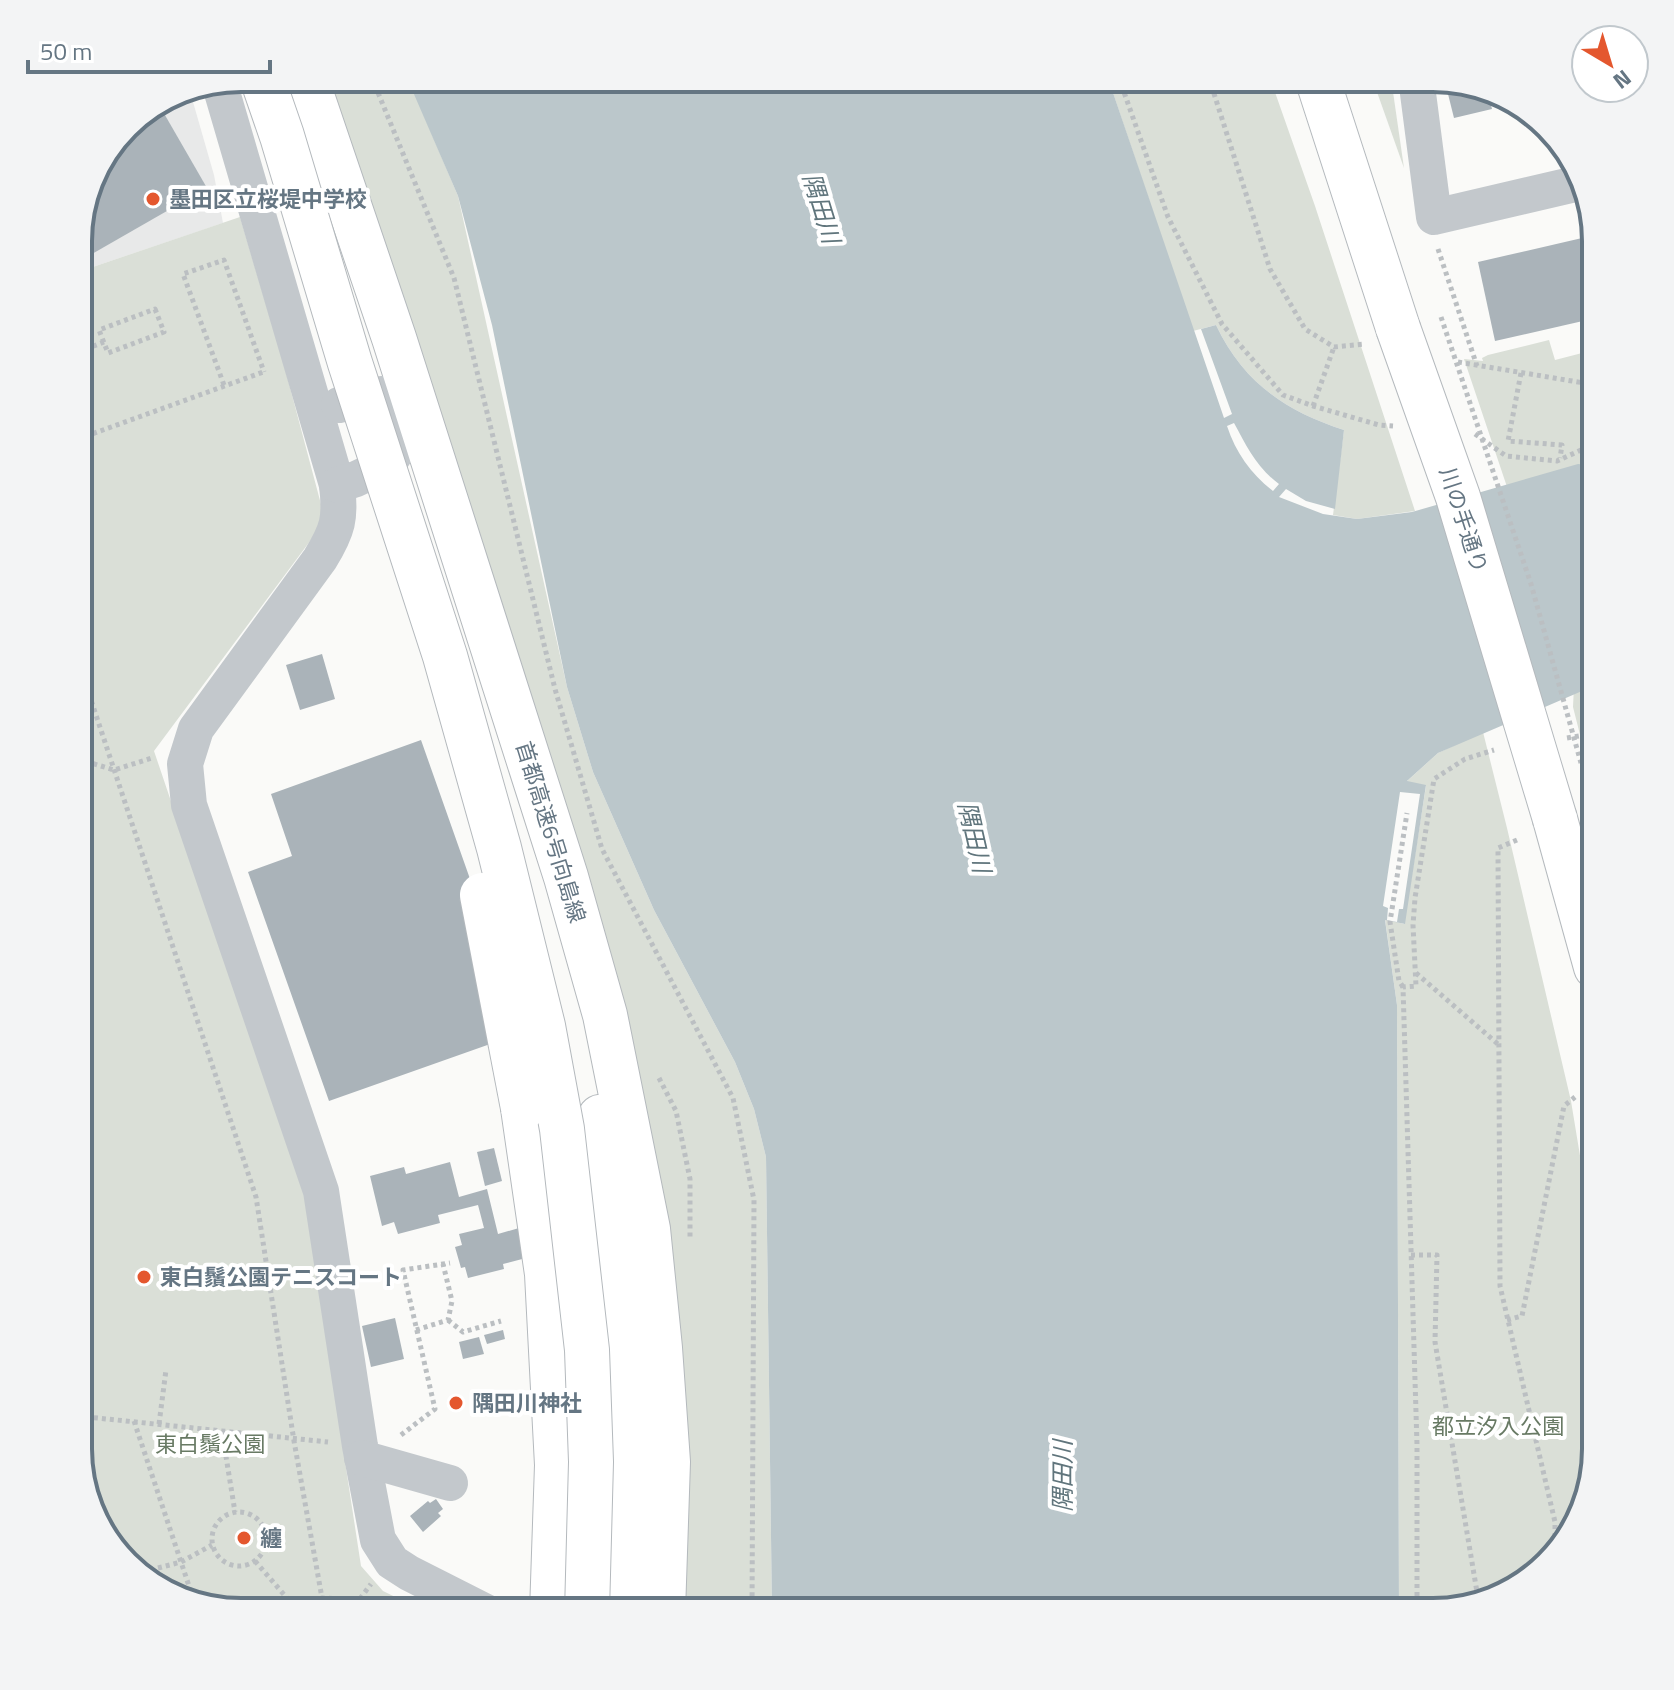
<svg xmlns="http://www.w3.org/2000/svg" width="1674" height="1690" font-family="'Titillium Web','Noto Sans JP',sans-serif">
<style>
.built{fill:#e8e9e9}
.green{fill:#dadfd7}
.water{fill:#bbc7cb;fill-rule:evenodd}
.pier{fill:#fafaf8}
.building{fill:#aab3b9}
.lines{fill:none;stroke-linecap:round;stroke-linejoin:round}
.major-casing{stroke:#b5babe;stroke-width:46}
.highway-casing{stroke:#b4b9bd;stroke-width:46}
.path{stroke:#bbbfc2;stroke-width:5;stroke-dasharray:4 4;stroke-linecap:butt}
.minor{stroke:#c3c8cc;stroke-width:36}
.major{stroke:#fff;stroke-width:44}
.highway{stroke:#fff;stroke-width:44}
.major-bridge-casing{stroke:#b5babe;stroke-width:46;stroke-linecap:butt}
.highway-bridge-casing{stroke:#b4b9bd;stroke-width:46;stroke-linecap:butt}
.path-bridge{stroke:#bbbfc2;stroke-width:5;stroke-dasharray:4 4;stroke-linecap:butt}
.major-bridge{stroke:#fff;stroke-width:44}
.highway-bridge{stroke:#fff;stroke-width:44}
.poi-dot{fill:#e4572e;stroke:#fff;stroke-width:3}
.labels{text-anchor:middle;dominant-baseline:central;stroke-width:8;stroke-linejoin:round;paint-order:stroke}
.poi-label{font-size:22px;font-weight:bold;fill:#657683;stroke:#fff;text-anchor:start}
.street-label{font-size:22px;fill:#657683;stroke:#fff}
.park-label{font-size:22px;fill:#687a64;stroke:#fff}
.water-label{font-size:24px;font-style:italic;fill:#60757c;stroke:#fff}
.rim{fill:none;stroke:#657683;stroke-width:4}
</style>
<rect width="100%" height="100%" fill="#fafaf8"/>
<polygon class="built" points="189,88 214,175 223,223 78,272 78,230 95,169 133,119 179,90"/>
<g class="green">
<polygon points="286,78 408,78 458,196 567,687 593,772 654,910 735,1062 754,1109 766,1157 772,1612 647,1612 618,1114 463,603"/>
<path d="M1108,78H1270L1315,206L1415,511L1357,519L1333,515L1344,430C1285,411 1243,382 1216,325L1193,331Z"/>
<polygon points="1372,78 1391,78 1404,168"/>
<polygon points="240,217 284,365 322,508 319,529 154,751 304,1194 361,1566 383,1591 426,1612 241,1612 169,1595 118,1556 90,1511 78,1449 78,272"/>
<polygon points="1596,331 1596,798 1573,707 1574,686 1464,359 1483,361 1482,358 1488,355 1549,340 1555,360 1586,352 1584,334"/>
<polygon points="1483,732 1507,828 1571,1101 1596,1253 1596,1449 1579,1521 1540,1572 1486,1603 1433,1612 1399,1612 1397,1005 1385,919 1404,924 1426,786 1406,782 1438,753"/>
</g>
<path class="water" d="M407,78H1108L1224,418L1232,414L1201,329L1216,325C1243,382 1285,411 1344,430L1335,509L1306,501L1286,489L1279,497L1323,514L1357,519L1412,512L1578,464L1596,466V685L1438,753L1407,781L1426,785L1405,924L1385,920L1397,1005L1399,1612H772L766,1157L754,1109L735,1062L654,910L593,772L567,687L492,325L458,196ZM1234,423C1247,447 1257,468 1279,484L1273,491C1251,474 1236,453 1227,426Z"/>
<polygon class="pier" points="1400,792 1420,794 1403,909 1399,909 1397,922 1387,920 1388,908 1383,906"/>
<g class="building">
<polygon points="1461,83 1487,90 1492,109 1454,118 1446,86"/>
<polygon points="158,103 207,188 78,262 78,230 95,169 133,119"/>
<polygon points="1595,235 1596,318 1495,341 1478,262"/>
<polygon points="322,654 335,699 300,710 286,665"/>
<polygon points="421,740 524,1032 329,1101 248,872 292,856 271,794"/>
<polygon points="494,1148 502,1181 485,1186 477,1152"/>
<polygon points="450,1162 459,1197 487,1189 498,1234 519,1228 526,1258 503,1264 504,1269 468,1278 465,1267 461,1268 455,1247 462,1245 459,1234 484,1228 478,1205 438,1215 440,1223 398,1234 394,1222 382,1226 370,1176 404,1167 406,1174"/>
<polygon points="395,1318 404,1359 371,1367 362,1326"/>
<polygon points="503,1330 505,1339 487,1344 484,1335"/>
<polygon points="479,1337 484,1354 463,1359 459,1342"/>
<polygon points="436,1499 443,1509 438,1513 441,1516 423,1532 410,1516 428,1501 430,1503"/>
</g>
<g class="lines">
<defs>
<g id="major">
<polyline points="1317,78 1398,328"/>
<polyline points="1555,819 1596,967"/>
</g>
<g id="highway">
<polyline points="306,78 394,338 566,877 605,1015 648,1229 660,1348 668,1462 663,1612"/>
<polyline points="523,1108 547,1274 557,1465 552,1612"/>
<polyline points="600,1117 616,1271 626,1464 624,1612"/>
</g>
</defs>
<use href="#major" class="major-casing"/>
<use href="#highway" class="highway-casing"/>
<g class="path">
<polyline points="372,78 454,278 555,689 602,849 733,1098 754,1200 752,1612"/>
<polyline points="1119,78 1168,217 1222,324 1283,395 1313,406 1379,425 1393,426"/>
<polyline points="1209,78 1270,269 1305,329 1334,347 1365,344"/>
<polyline points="1438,249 1477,366"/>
<polygon points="155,309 164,332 108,353 99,330"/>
<polyline points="78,340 91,372"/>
<polyline points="78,352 104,342"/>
<polyline points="1458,362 1596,385"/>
<polyline points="1521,373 1508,441 1562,445 1560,458"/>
<polyline points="224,385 183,274 224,260 264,372"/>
<polyline points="1313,406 1334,347"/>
<polyline points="1475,434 1506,456 1557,461 1581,450 1596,452"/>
<polyline points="78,439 266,371"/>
<polyline points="78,672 87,688 256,1197 294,1441 322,1598"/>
<polyline points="1567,738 1596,733"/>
<polyline points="78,759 114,770 152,758"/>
<polyline points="1517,840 1498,848 1500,1286 1555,1522 1555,1553"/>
<polyline points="1416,973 1499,1045"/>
<polyline points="1403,987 1399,981 1390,922 1407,813"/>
<polyline points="659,1078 676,1111 690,1179 690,1238"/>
<polyline points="1411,1255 1437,1255 1435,1342 1479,1604"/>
<polyline points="448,1320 463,1332 501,1321"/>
<polyline points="1507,1320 1522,1316 1564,1106 1575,1097"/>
<polyline points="416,1330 448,1320 452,1301 443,1264"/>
<polyline points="78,1416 328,1442"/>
<polyline points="134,1421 194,1601"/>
<polyline points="159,1424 166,1370"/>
<polyline points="222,1432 235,1512"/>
<polyline points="401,1435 435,1409 403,1270 450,1263"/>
<circle cx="239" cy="1539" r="27"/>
<polyline points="255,1561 299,1612"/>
<polyline points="158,1568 181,1562 212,1545"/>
<polyline points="312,1612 322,1598 359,1600 371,1584"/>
<polyline points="1417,1612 1417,1445 1403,987 1416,986 1413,925 1415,898 1434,779 1465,759 1494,750"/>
</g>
<g class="minor">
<polyline points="1416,78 1434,217 1584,182"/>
<path d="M219,82L337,485C341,518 338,530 320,559L196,729L185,764L189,805L321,1191L360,1446L378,1540L392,1562L409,1573L486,1612"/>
<polyline points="337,485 356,479 388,464 407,436 400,405 381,394 339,405"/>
<polyline points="362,1458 450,1483"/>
</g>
<use href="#major" class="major"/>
<use href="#highway" class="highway"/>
<defs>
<polyline id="major-bridge" points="1398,328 1458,497 1555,819"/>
<g id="highway-bridge">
<polyline points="262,78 282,136 350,363 445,656 499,848 543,1026 562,1129 587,1350 591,1462 587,1612"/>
<polyline points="482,895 523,1108"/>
</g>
</defs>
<use href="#major-bridge" class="major-bridge-casing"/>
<use href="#highway-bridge" class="highway-bridge-casing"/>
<polyline class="path-bridge" points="1441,317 1531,584 1581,763"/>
<use href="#major-bridge" class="major-bridge"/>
<use href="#highway-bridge" class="highway-bridge"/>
</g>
<g class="poi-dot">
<circle cx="153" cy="199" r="8"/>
<circle cx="144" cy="1277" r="8"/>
<circle cx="456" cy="1403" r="8"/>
<circle cx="244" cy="1538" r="8"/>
</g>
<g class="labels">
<g class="poi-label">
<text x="169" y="199">墨田区立桜堤中学校</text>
<text x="160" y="1277">東白鬚公園テニスコート</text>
<text x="472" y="1403">隅田川神社</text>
<text x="260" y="1538">纏</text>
</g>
<g class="street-label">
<text transform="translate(1464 520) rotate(72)">川の手通り</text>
<text transform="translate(551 832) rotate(73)">首都高速6号向島線</text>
</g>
<g class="park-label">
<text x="1498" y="1426">都立汐入公園</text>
<text x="210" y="1444">東白鬚公園</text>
</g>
<g class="water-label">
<text transform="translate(822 208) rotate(73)">隅田川</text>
<text transform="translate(975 837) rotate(77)">隅田川</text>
<text transform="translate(1062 1476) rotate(-90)">隅田川</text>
</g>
</g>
<path d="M0 0H1674V1690H0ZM241 92H1433A149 149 0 0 1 1582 241V1449A149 149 0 0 1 1433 1598H241A149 149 0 0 1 92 1449V241A149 149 0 0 1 241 92Z" fill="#f3f4f5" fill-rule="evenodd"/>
<path class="rim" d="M241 92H1433A149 149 0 0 1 1582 241V1449A149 149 0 0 1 1433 1598H241A149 149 0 0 1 92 1449V241A149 149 0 0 1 241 92Z"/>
<g transform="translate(1610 64) rotate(142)"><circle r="38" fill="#ffffff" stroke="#c1c8cd" stroke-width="2"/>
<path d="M0-6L14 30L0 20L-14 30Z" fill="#e4572e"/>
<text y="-12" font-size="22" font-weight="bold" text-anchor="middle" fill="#657683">N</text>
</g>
<path d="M28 60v12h242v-12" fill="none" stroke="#657683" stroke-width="4"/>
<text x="40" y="60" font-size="24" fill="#657683" stroke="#ffffff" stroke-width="6" paint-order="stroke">50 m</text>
</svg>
